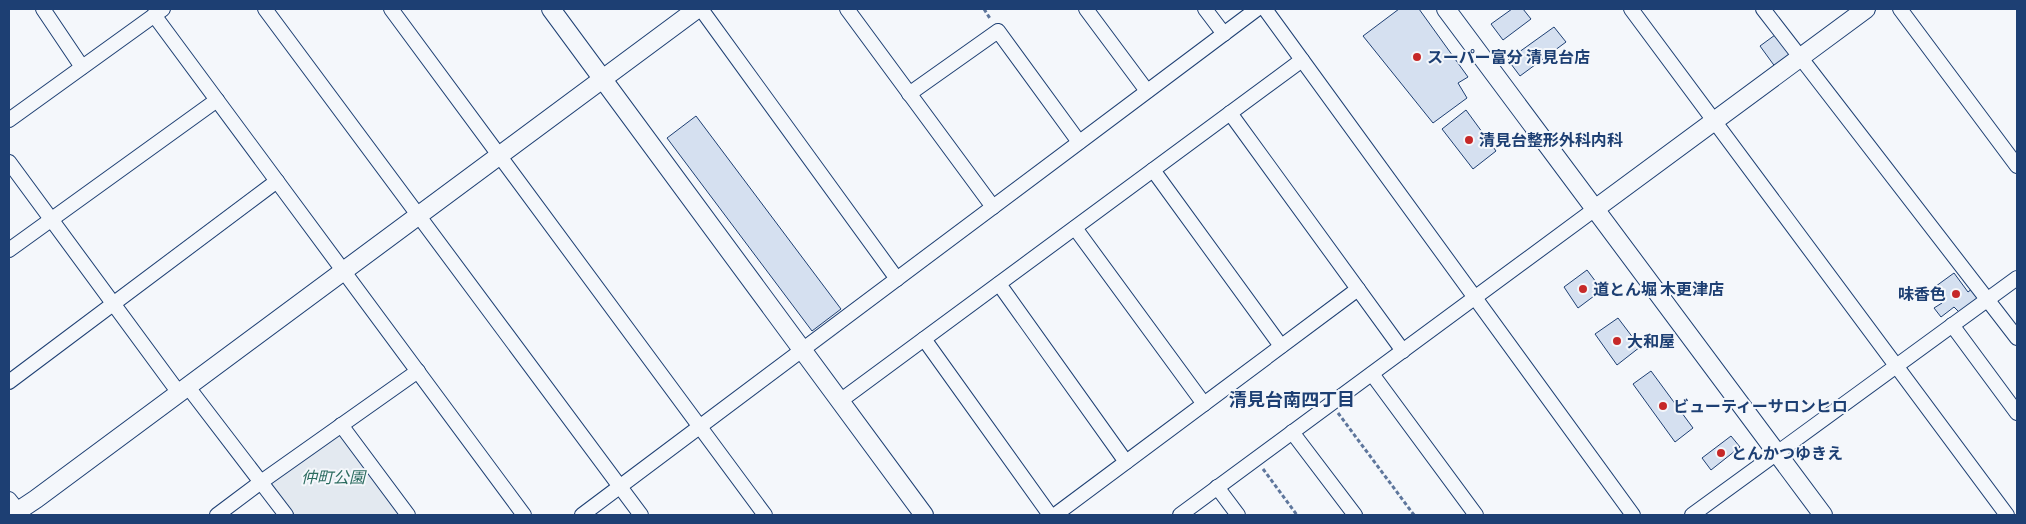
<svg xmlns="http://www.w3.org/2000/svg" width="2026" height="524" font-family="'Crimson Pro','Noto Sans JP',serif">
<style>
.green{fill:#e3e9f0;stroke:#687fa3}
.building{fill:#d5e0f0;stroke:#1d3f73}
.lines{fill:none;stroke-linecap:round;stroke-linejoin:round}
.minor-casing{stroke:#1d3f73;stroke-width:16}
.tertiary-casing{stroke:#1d3f73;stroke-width:20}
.path{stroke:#5e769c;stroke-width:3;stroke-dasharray:4 2.5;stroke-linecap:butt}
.minor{stroke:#f4f7fb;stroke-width:14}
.tertiary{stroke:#f4f7fb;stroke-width:18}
.poi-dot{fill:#c62828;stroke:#f4f7fb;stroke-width:2}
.labels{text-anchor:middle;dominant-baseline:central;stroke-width:4;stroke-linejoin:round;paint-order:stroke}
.poi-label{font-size:16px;font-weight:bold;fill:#1d3f73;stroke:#f4f7fb;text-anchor:start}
.park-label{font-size:16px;font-style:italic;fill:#2c6c60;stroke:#f4f7fb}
.neighbourhood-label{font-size:18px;font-weight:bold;fill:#1d3f73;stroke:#f4f7fb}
</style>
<rect width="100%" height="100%" fill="#f4f7fb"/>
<polygon class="green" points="341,425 408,515 286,515 261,482"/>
<g class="building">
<polygon points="1399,9 1419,9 1468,77 1458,83 1467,98 1433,123 1363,36"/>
<polygon points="1512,9 1523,9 1531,19 1503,40 1491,24"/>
<polygon points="1554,27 1566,42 1520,76 1508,60"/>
<polygon points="1775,35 1792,57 1776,68 1760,46"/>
<polygon points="1466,110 1496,151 1473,169 1442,129"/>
<polygon points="696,116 841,309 812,331 667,138"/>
<polygon points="1587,270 1602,290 1578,308 1564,287"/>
<polygon points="1954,273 1968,292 1973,288 1979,297 1959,312 1954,307 1941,317 1934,308 1942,303 1932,289"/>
<polygon points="1618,318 1640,347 1617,365 1595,334"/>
<polygon points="1651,371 1693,428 1675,442 1633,384"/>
<polygon points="1731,436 1740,447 1711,470 1702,458"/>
</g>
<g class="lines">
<defs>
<g id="minor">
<polyline points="43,9 82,67"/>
<polyline points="265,9 641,515"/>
<polyline points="391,9 765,515"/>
<polyline points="701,9 897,279"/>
<polyline points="847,9 993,207"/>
<polyline points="1086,9 1147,91"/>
<polyline points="1205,9 1224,34"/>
<polyline points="1265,9 1633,515"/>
<polyline points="1631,9 2007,515"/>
<polyline points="1763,9 2017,338"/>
<polyline points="1900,9 2017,166"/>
<polyline points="154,15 524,515"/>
<polyline points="909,94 998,31 1079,142"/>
<polyline points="1230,113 1403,351"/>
<polyline points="9,120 163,9"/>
<polyline points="9,162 179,393"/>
<polyline points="1153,170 1281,346"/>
<polyline points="1075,228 1204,404"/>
<polyline points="9,250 217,100"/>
<polyline points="999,284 1126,462"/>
<polyline points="1952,325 2017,413"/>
<polyline points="924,339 1050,515"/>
<polyline points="1372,374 1476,515"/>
<polyline points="9,382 277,181"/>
<polyline points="188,387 286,515"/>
<polyline points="840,401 1302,60"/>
<polyline points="341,425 408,515"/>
<polyline points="1292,432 1355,515"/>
<polyline points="1217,487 1238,515"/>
<polyline points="9,499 22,515"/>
<polyline points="217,515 261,482 418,371"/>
<polyline points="582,515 1257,9"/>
<polyline points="1055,515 1358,289"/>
<polyline points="1180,515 1595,209"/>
<polyline points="1692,515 2017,278"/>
</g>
<g id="tertiary">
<polyline points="551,9 924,515"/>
<polyline points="1446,9 1823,515"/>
<polyline points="1595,209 1866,9"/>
<polyline points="9,514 18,511 36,499 697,9"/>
</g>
</defs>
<use href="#minor" class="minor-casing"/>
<use href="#tertiary" class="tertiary-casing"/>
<g class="path">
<polyline points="984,9 991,20"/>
<polyline points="1338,413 1414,515"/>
<polyline points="1263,469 1297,515"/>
</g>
<use href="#minor" class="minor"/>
<use href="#tertiary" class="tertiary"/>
</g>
<g class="poi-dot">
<circle cx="1417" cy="57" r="5"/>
<circle cx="1469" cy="140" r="5"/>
<circle cx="1583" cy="289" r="5"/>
<circle cx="1956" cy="294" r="5"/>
<circle cx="1617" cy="341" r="5"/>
<circle cx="1663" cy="406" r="5"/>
<circle cx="1721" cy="453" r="5"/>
</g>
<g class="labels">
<g class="poi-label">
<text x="1427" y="57">スーパー富分 清見台店</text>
<text x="1479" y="140">清見台整形外科内科</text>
<text x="1593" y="289">道とん堀 木更津店</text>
<text x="1946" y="294" text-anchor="end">味香色</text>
<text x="1627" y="341">大和屋</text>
<text x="1673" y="406">ビューティーサロンヒロ</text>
<text x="1731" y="453">とんかつゆきえ</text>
</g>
<g class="park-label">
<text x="333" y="477">仲町公園</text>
</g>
<g class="neighbourhood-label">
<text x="1292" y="400">清見台南四丁目</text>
</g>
</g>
<rect width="2026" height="524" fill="none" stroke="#1d3f73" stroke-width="20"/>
</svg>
